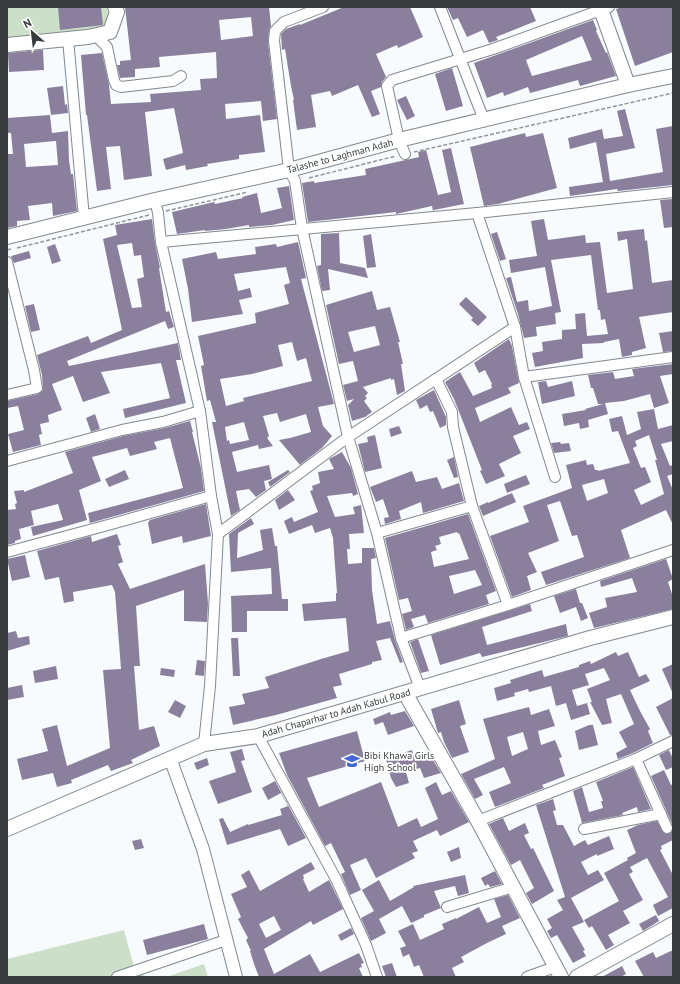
<svg xmlns="http://www.w3.org/2000/svg" width="680" height="984" font-family="'PT Sans',sans-serif">
<style>
.green{fill:#ccdfc9}
.building{fill:#8a809e;fill-rule:evenodd}
.lines{fill:none;stroke-linecap:round;stroke-linejoin:round}
.minor-casing{stroke:#81888f;stroke-width:12}
.tertiary-casing{stroke:#81888f;stroke-width:14}
.secondary-casing{stroke:#81888f;stroke-width:16}
.path{stroke:#929598;stroke-width:1.5;stroke-dasharray:4 2;stroke-linecap:butt}
.minor{stroke:#fff;stroke-width:10}
.tertiary{stroke:#fff;stroke-width:12}
.secondary{stroke:#fff;stroke-width:14}
.labels{text-anchor:middle;dominant-baseline:central;stroke-width:3.5;stroke-linejoin:round;paint-order:stroke}
.street-label{font-size:10px;fill:#383b3e;stroke:#fff}
.poi-label{font-size:10px;fill:#383b3e;stroke:#fff;text-anchor:start}
</style>
<rect width="100%" height="100%" fill="#f8fbfe"/>
<g class="green">
<polygon points="7,7 107,7 109,29 7,39"/>
<polygon points="124,930 134,967 146,977 7,977 7,959"/>
<polygon points="204,964 208,977 166,977"/>
</g>
<g class="building">
<polygon points="58,7 101,7 103,25 60,30"/>
<path d="M125,7H269L271,26L269,30L268,42L277,119L263,121L261,101L225,104L226,119L260,115L265,152L239,155V159L207,164L208,166L186,170L185,165L166,170L163,159L183,153L174,108L145,112L152,176L124,180L120,146L106,147L111,189L97,191L87,115H86L81,55L102,53L109,85L111,104L151,102L150,94L201,90L200,79L217,78L216,52L159,57L160,67L135,69V77L120,78L117,65H120V61L131,60ZM251,17L253,36L221,40L219,20Z"/>
<polygon points="344,7 410,7 423,37 398,48 397,45 376,54 386,77 382,82 381,87 371,91 380,114 372,117 358,85 332,96 330,91 311,95 316,127 297,130 293,100 294,100 291,86 285,49 282,50 281,34 286,29 300,24 300,25"/>
<polygon points="447,7 530,7 536,21 496,37 498,40 489,43 483,30 467,37 458,18 453,20"/>
<polygon points="622,7 673,7 673,52 635,66 616,9"/>
<path d="M593,20L597,30L596,31L606,53L607,52L616,76L580,86L578,80L530,93L528,87L504,96L503,92L487,98L474,63ZM582,36L592,60L532,76L526,60Z"/>
<polygon points="40,50 43,50 44,70 9,72 8,53"/>
<polygon points="452,68 463,106 446,111 435,74"/>
<polygon points="63,86 65,105 67,104 68,113 51,115 47,88"/>
<polygon points="406,96 415,116 407,120 397,100"/>
<polygon points="625,109 635,148 606,154 610,181 663,172 656,129 673,126 673,185 618,191 617,189 570,196 569,187 603,182 596,142 570,149 568,138 602,129 604,139 623,136 617,111"/>
<path d="M50,115L52,133L68,131L69,160L71,174H73L77,211L53,216L52,203L28,206L30,220L17,221V226L7,228V154H13L11,133H7V118ZM55,141H56L58,165L26,167L24,144Z"/>
<polygon points="525,133 526,137 543,133 557,188 498,204 484,206 470,147"/>
<polygon points="451,148 464,204 434,210 433,211 432,206 396,214 396,212 308,222 302,183 314,181 314,183 366,175 365,169 419,157 418,152 426,150 438,195 451,192 442,150"/>
<polygon points="289,186 294,220 272,225 249,227 249,225 226,229 205,231 205,230 177,234 172,212 214,202 215,204 243,198 242,197 257,193 261,213 282,208 277,188"/>
<polygon points="672,199 673,227 664,228 660,200"/>
<path d="M152,219L155,243L160,268H159L166,312L169,311L174,327L168,329L165,321L67,361L69,366L178,343L181,360H176L186,403L125,418L123,409L170,398L161,363L101,372L110,393L83,402L73,376L52,384L62,410L48,415L49,422L40,424L42,434L39,435L41,445L13,452L8,434L24,430L18,406L7,408V401L38,394L43,390L42,375L37,355L88,336L91,343L122,330L103,239L117,235L115,225ZM132,243L134,256L141,255L144,277L137,279L142,307L132,308L117,245Z"/>
<polygon points="544,219 548,240 585,235 586,243 600,242 607,293 633,289 627,239 618,241 617,232 644,229 645,241 647,240 652,283 673,280 673,312 639,317 646,348 632,352 632,355 622,357 619,339 604,342 604,343 582,344 583,358 535,367 532,353 543,351 542,342 562,339 562,330 576,329 575,314 585,313 587,336 608,334 605,319 601,320 600,310 598,310 591,255 551,260 561,312 555,313 556,324 536,327 537,336 524,338 518,314 506,278 511,277 517,302 528,300 529,311 552,306 545,267 511,273 509,260 537,256 531,221"/>
<polygon points="497,232 506,259 500,261 491,234"/>
<polygon points="339,233 340,263 365,268 368,278 328,269 330,290 322,291 317,266 321,265 321,234"/>
<polygon points="371,234 376,267 367,268 363,236"/>
<path d="M298,242L306,278L301,279L334,404L318,407L323,426L332,436L322,448L300,465L279,440L290,438L311,432L306,414L280,422L277,413L263,416L269,436L267,438L273,446L259,449L258,445L232,452L237,472L269,465L272,479L264,481L266,490L256,497L249,489L236,491L240,510L231,516L212,422H216L210,400L207,401L201,366L204,365L198,336L256,323L255,313L289,304L284,285L290,283L286,267L234,274L238,291L250,288L252,297L239,300L243,314L192,322L188,289L182,259L216,252L218,259L256,254L255,247L276,244L277,247ZM292,342L297,361L306,358L312,381L243,398L244,401L226,406L220,379L252,374L283,366L278,345ZM244,422L249,440L230,444L229,440L227,441L225,427Z"/>
<polygon points="55,244 61,261 52,264 47,247"/>
<polygon points="29,251 31,258 14,263 11,256"/>
<path d="M372,291L377,310L390,307L400,342H398L403,364H401L405,391L397,395L394,379L391,380V378L363,387L368,393L365,396L367,398L364,401L372,412L365,417L352,421L348,405L354,399L347,401L343,385L358,381L353,361L339,364L326,305ZM375,326L380,345L354,352L348,332Z"/>
<polygon points="466,297 487,317 478,326 471,320 473,318 459,304"/>
<polygon points="34,304 40,330 31,332 25,306"/>
<polygon points="673,331 673,351 663,352 659,333"/>
<polygon points="509,339 512,346 519,383 508,388 511,393 475,408 480,422 511,407 519,425 527,422 530,429 513,436 521,453 499,464 505,476 486,484 480,471 482,470 454,399 445,382 460,372 473,396 492,388 491,385 492,384 485,370 479,373 474,363"/>
<polygon points="673,364 673,374 660,376 669,403 654,408 650,394 624,401 605,403 608,414 588,420 589,427 580,429 579,423 564,426 562,414 586,410 585,409 603,404 598,404 593,388 591,388 588,375 613,372 615,379 634,376 632,369"/>
<polygon points="546,381 548,387 572,381 575,396 542,404 538,382"/>
<polygon points="434,390 446,417 446,425 440,428 433,411 430,412 427,405 420,409 416,400"/>
<path d="M654,409L658,429L673,425V441L661,444L670,466L673,465V474L667,476L673,490V525L666,510L621,530L630,558L546,585L541,572L584,557L577,535L572,536L560,501L547,505L559,541L528,553L537,572L527,576L531,590L512,597L490,536L529,522L523,506L572,488L566,465L586,460L587,465L593,464L595,470H598V471L630,463L618,431L612,432L609,419L622,416L627,435L641,429L637,412ZM649,435L657,460H655L664,494L641,505L634,490L651,482L645,467L641,468L633,448L637,446L635,441ZM604,479L608,493L587,501L582,485Z"/>
<polygon points="95,414 100,429 91,432 86,418"/>
<polygon points="190,421 193,432 192,432 201,468 204,491 90,523 88,513 183,488 170,438 154,442 157,449 130,456 127,448 92,457 101,481 79,490 87,520 33,536 31,527 63,520 58,504 31,511 34,525 19,529 21,539 15,541 15,543 7,545 7,510 16,509 15,504 17,503 14,491 24,490 24,492 73,473 65,452 123,436 165,428"/>
<polygon points="399,426 402,433 391,437 389,429"/>
<polygon points="375,435 382,468 365,472 358,444 368,442 367,437"/>
<polygon points="560,442 561,444 569,443 571,451 554,453 551,443"/>
<polygon points="342,452 351,468 358,494 353,496 352,493 327,496 335,517 355,514 353,507 361,505 364,533 349,534 350,549 347,549 348,564 362,563 362,548 374,548 376,558 371,559 372,590 377,624 390,621 395,640 403,662 400,663 390,638 376,641 382,660 372,662 372,664 339,674 342,685 333,687 337,698 276,715 233,725 229,707 245,704 242,694 269,688 265,677 321,659 349,651 346,618 304,621 302,604 336,601 336,593 337,593 333,538 330,528 315,533 312,525 289,534 284,521 292,517 294,522 318,512 310,491 313,490 312,486 320,483 318,472 334,469 329,459"/>
<polygon points="454,457 458,477 454,478 447,460"/>
<polygon points="125,470 129,479 109,487 105,479"/>
<polygon points="288,470 290,472 270,487 268,482"/>
<polygon points="412,471 416,482 437,477 442,489 459,483 464,501 423,513 421,502 399,511 401,519 385,524 384,518 389,517 383,499 376,502 370,487"/>
<polygon points="526,475 530,484 507,493 504,484"/>
<polygon points="288,490 295,500 279,510 275,500"/>
<polygon points="512,493 516,502 483,516 479,506 488,502 488,503"/>
<polygon points="206,504 211,536 183,543 182,536 152,544 148,523 150,520"/>
<path d="M468,514L496,591L486,595L489,604L428,623L425,615L411,619L414,627L406,630L402,614L412,611L408,598L399,600L385,538ZM457,532L458,534L459,533L469,559L434,567L431,552L437,550L435,546L441,544L439,537ZM475,570L482,585L454,594L449,576Z"/>
<polygon points="251,518 254,524 238,533 237,558 263,550 260,530 272,528 275,546 277,546 282,599 288,599 288,611 247,611 247,632 232,632 231,596 272,594 271,568 231,572 229,534"/>
<polygon points="117,534 121,545 118,546 123,562 118,564 130,589 205,564 208,603 207,622 184,621 184,590 136,606 140,666 134,666 139,730 154,726 160,746 131,760 133,763 111,771 108,765 71,780 72,783 57,787 53,773 22,780 17,759 48,751 42,729 57,725 67,766 110,748 103,670 121,669 115,592 112,585 73,592 74,601 64,603 59,577 45,580 37,551 91,536 92,542"/>
<polygon points="25,555 30,577 12,581 7,559"/>
<polygon points="666,559 673,579 668,582 673,597 673,609 594,628 589,613 607,607 605,598 637,592 632,578 601,587 600,581"/>
<polygon points="576,589 580,603 582,603 588,618 581,621 576,607 560,613 554,596"/>
<polygon points="530,604 532,611 482,627 487,645 566,624 568,636 482,657 480,653 440,665 431,635"/>
<polygon points="16,631 18,638 29,636 30,644 7,651 7,633"/>
<polygon points="231,638 238,638 240,676 233,676"/>
<polygon points="418,639 429,671 421,673 410,642"/>
<polygon points="616,652 618,656 628,652 639,677 646,674 650,681 630,690 640,711 650,729 648,731 653,743 633,753 618,759 616,753 627,747 619,732 634,724 621,694 606,699 612,723 602,725 590,702 592,702 587,689 610,680 604,668 585,674 589,685 572,690 577,706 587,703 590,714 571,720 566,703 556,706 551,686 529,692 528,689 514,693 515,696 497,701 494,688 511,683 510,680 542,670 544,677 579,667 579,665 590,661 591,664"/>
<polygon points="197,660 205,661 204,676 195,675"/>
<polygon points="673,664 673,694 662,669"/>
<polygon points="56,666 58,679 35,683 33,671"/>
<polygon points="161,668 175,670 174,677 160,675"/>
<polygon points="22,685 24,697 7,700 7,688"/>
<polygon points="673,698 673,735 670,735 656,707"/>
<polygon points="175,700 186,706 180,718 168,712"/>
<polygon points="459,700 466,724 460,726 469,752 452,758 444,742 441,732 438,733 431,709"/>
<path d="M529,707L531,715L549,709L555,726L538,731L541,745L555,740L562,757L559,758L565,776L542,785L544,788L495,807L489,792L511,783L504,767L474,779L483,795L475,799L461,774L495,759L483,719ZM523,732L528,749L512,756L507,737Z"/>
<polygon points="405,711 414,726 388,735 383,722 375,725 373,719 390,712 391,715"/>
<polygon points="589,725 593,725 598,745 579,750 575,731"/>
<polygon points="357,731 365,761 307,778 319,807 381,782 398,827 417,818 421,827 438,819 425,788 436,782 442,795 451,791 469,822 440,836 437,830 413,841 418,851 412,853 415,858 376,878 366,858 350,865 361,890 350,895 341,874 345,872 331,843 325,846 287,775 279,753"/>
<polygon points="242,749 245,760 241,761 252,792 218,804 209,781 236,772 230,752"/>
<polygon points="412,750 415,761 430,755 441,773 424,778 420,768 406,772 409,783 396,787 391,778 386,759"/>
<polygon points="669,750 673,759 673,767 666,770 659,755"/>
<polygon points="207,758 209,765 197,770 194,763"/>
<polygon points="633,767 651,809 638,812 637,807 622,813 623,815 582,823 573,791 582,787 589,812 603,808 601,801 603,801 596,782"/>
<polygon points="664,770 671,785 673,784 673,826 651,776"/>
<polygon points="275,781 306,838 288,846 280,829 227,845 219,819 223,818 230,832 248,824 248,825 282,815 280,809 288,806 281,793 268,800 262,788"/>
<polygon points="553,799 556,810 553,811 557,825 563,825 574,846 585,840 588,845 609,836 614,849 597,856 597,854 581,862 588,875 598,870 604,880 571,898 584,922 572,927 585,950 583,951 586,956 573,963 557,935 551,938 547,931 552,928 547,919 563,910 557,900 565,897 536,805"/>
<polygon points="503,818 509,831 525,823 529,833 524,835 531,849 533,848 554,891 532,904 526,893 534,888 520,860 511,865 489,824"/>
<polygon points="657,821 664,833 669,834 673,830 673,840 661,846 662,849 660,850 673,875 673,908 658,916 653,905 668,897 647,858 630,867 633,872 629,874 643,900 623,911 630,923 608,935 614,945 606,950 592,926 589,928 584,920 619,901 604,873 628,860 627,858 636,853 627,830 638,825"/>
<polygon points="141,839 144,848 135,850 132,841"/>
<polygon points="459,847 461,858 451,862 447,852"/>
<path d="M311,862L315,869L303,875L304,878L303,879L309,892L329,880L343,909L313,925L311,921L264,949L274,974L310,954L320,972L359,953L364,963L361,964L362,967L359,968L363,977H259L254,964L250,951H251L246,940L248,938L238,919L241,917L231,894L247,887L241,875L249,870L260,891ZM274,916L281,930L266,938L259,924Z"/>
<polygon points="495,871 502,884 490,887 488,884 485,886 481,878"/>
<polygon points="465,875 469,893 458,896 455,886 434,891 441,908 424,915 424,917 411,923 402,906 379,919 386,933 371,941 361,918 374,911 362,890 379,880 390,901 414,887 413,886"/>
<polygon points="508,895 520,918 502,926 506,934 489,942 461,957 464,962 452,968 456,977 424,977 419,965 414,967 409,954 403,957 400,948 406,946 398,931 413,924 420,940 444,929 442,924 456,918 456,919 479,907 487,923 501,917 494,899"/>
<polygon points="656,915 659,921 643,931 639,924"/>
<polygon points="204,924 208,939 147,955 143,940"/>
<polygon points="351,928 354,934 341,941 338,935"/>
<polygon points="673,950 673,977 644,977 635,961 653,952 656,958"/>
<polygon points="392,963 397,977 386,977 382,966"/>
<polygon points="622,966 626,974 621,977 602,977"/>
</g>
<g class="lines">
<defs>
<g id="minor">
<polyline points="323,7 284,22 275,31 274,41 289,170 295,181 302,228 348,437 377,533 401,638 420,688"/>
<polyline points="440,7 484,120"/>
<polyline points="108,33 100,40 107,47 114,80 116,85 121,87 173,81 181,76"/>
<polyline points="68,39 84,218"/>
<polyline points="405,154 399,140 387,86 392,80 493,49 609,7"/>
<polyline points="155,200 158,213 161,242 200,411 211,496 218,534 210,686 204,744"/>
<polyline points="477,213 515,327 524,377 555,477"/>
<polyline points="161,242 477,213 673,192"/>
<polyline points="7,262 34,370 37,388 7,395"/>
<polyline points="524,377 673,357"/>
<polyline points="436,379 452,412 453,427 472,506 508,605"/>
<polyline points="7,461 122,430 163,422 200,411"/>
<polyline points="377,533 472,506"/>
<polyline points="218,534 348,437 515,327"/>
<polyline points="7,552 108,525 211,496"/>
<polyline points="401,638 508,605 673,550"/>
<polyline points="258,736 336,879 366,945 377,977"/>
<polyline points="636,759 667,828"/>
<polyline points="478,821 636,759 673,741"/>
<polyline points="584,829 661,814"/>
<polyline points="447,907 513,887"/>
<polyline points="117,977 226,940"/>
<polyline points="527,977 555,967"/>
</g>
<polyline id="tertiary" points="170,758 203,849 236,977"/>
<g id="secondary">
<polyline points="600,7 628,85"/>
<polyline points="7,45 88,37 110,32 117,12 115,7"/>
<polyline points="7,237 155,200 289,170 399,140 628,85 673,76"/>
<polyline points="405,693 478,821 561,977"/>
<polyline points="7,829 204,744 258,736 590,638 673,617"/>
<polyline points="577,977 673,924"/>
</g>
</defs>
<use href="#minor" class="minor-casing"/>
<use href="#tertiary" class="tertiary-casing"/>
<use href="#secondary" class="secondary-casing"/>
<g class="path">
<polyline points="414,152 673,93"/>
<polyline points="309,178 396,156"/>
<polyline points="166,211 248,192"/>
<polyline points="17,248 149,215"/>
<polyline points="7,250 11,249"/>
</g>
<use href="#minor" class="minor"/>
<use href="#tertiary" class="tertiary"/>
<use href="#secondary" class="secondary"/>
</g>
<defs>
<symbol id="school-bare" viewBox="-9 -9 18 18"><path d="M0-5L7-2L0 1L-7-2ZM-4 1L0 2.5L4 1V4Q0 6-4 4Z" fill="#4166d8" stroke="#fff" stroke-width="2.5" paint-order="stroke"/></symbol>
</defs>
<g fill-rule="evenodd">
<use href="#school-bare" x="341" y="750" width="22" height="22"/>
</g>
<g class="labels">
<g class="street-label">
<text transform="translate(340 156) rotate(-15)">Talashe to Laghman Adah</text>
<text transform="translate(336 713) rotate(-16)">Adah Chaparhar to Adah Kabul Road</text>
</g>
<g class="poi-label">
<text x="364" y="755">Bibi Khawa Girls<tspan x="364" dy="12">High School</tspan></text>
</g>
</g>
<rect width="680" height="984" fill="none" stroke="#383b3e" stroke-width="16"/>
<g transform="translate(32 32) rotate(332)" stroke="#ffffff" stroke-width="3" paint-order="stroke">
<path d="M0-3L7 15L0 10L-7 15Z" fill="#383b3e"/>
<text y="-6" font-size="11" font-weight="bold" text-anchor="middle" fill="#383b3e">N</text>
</g>
</svg>
